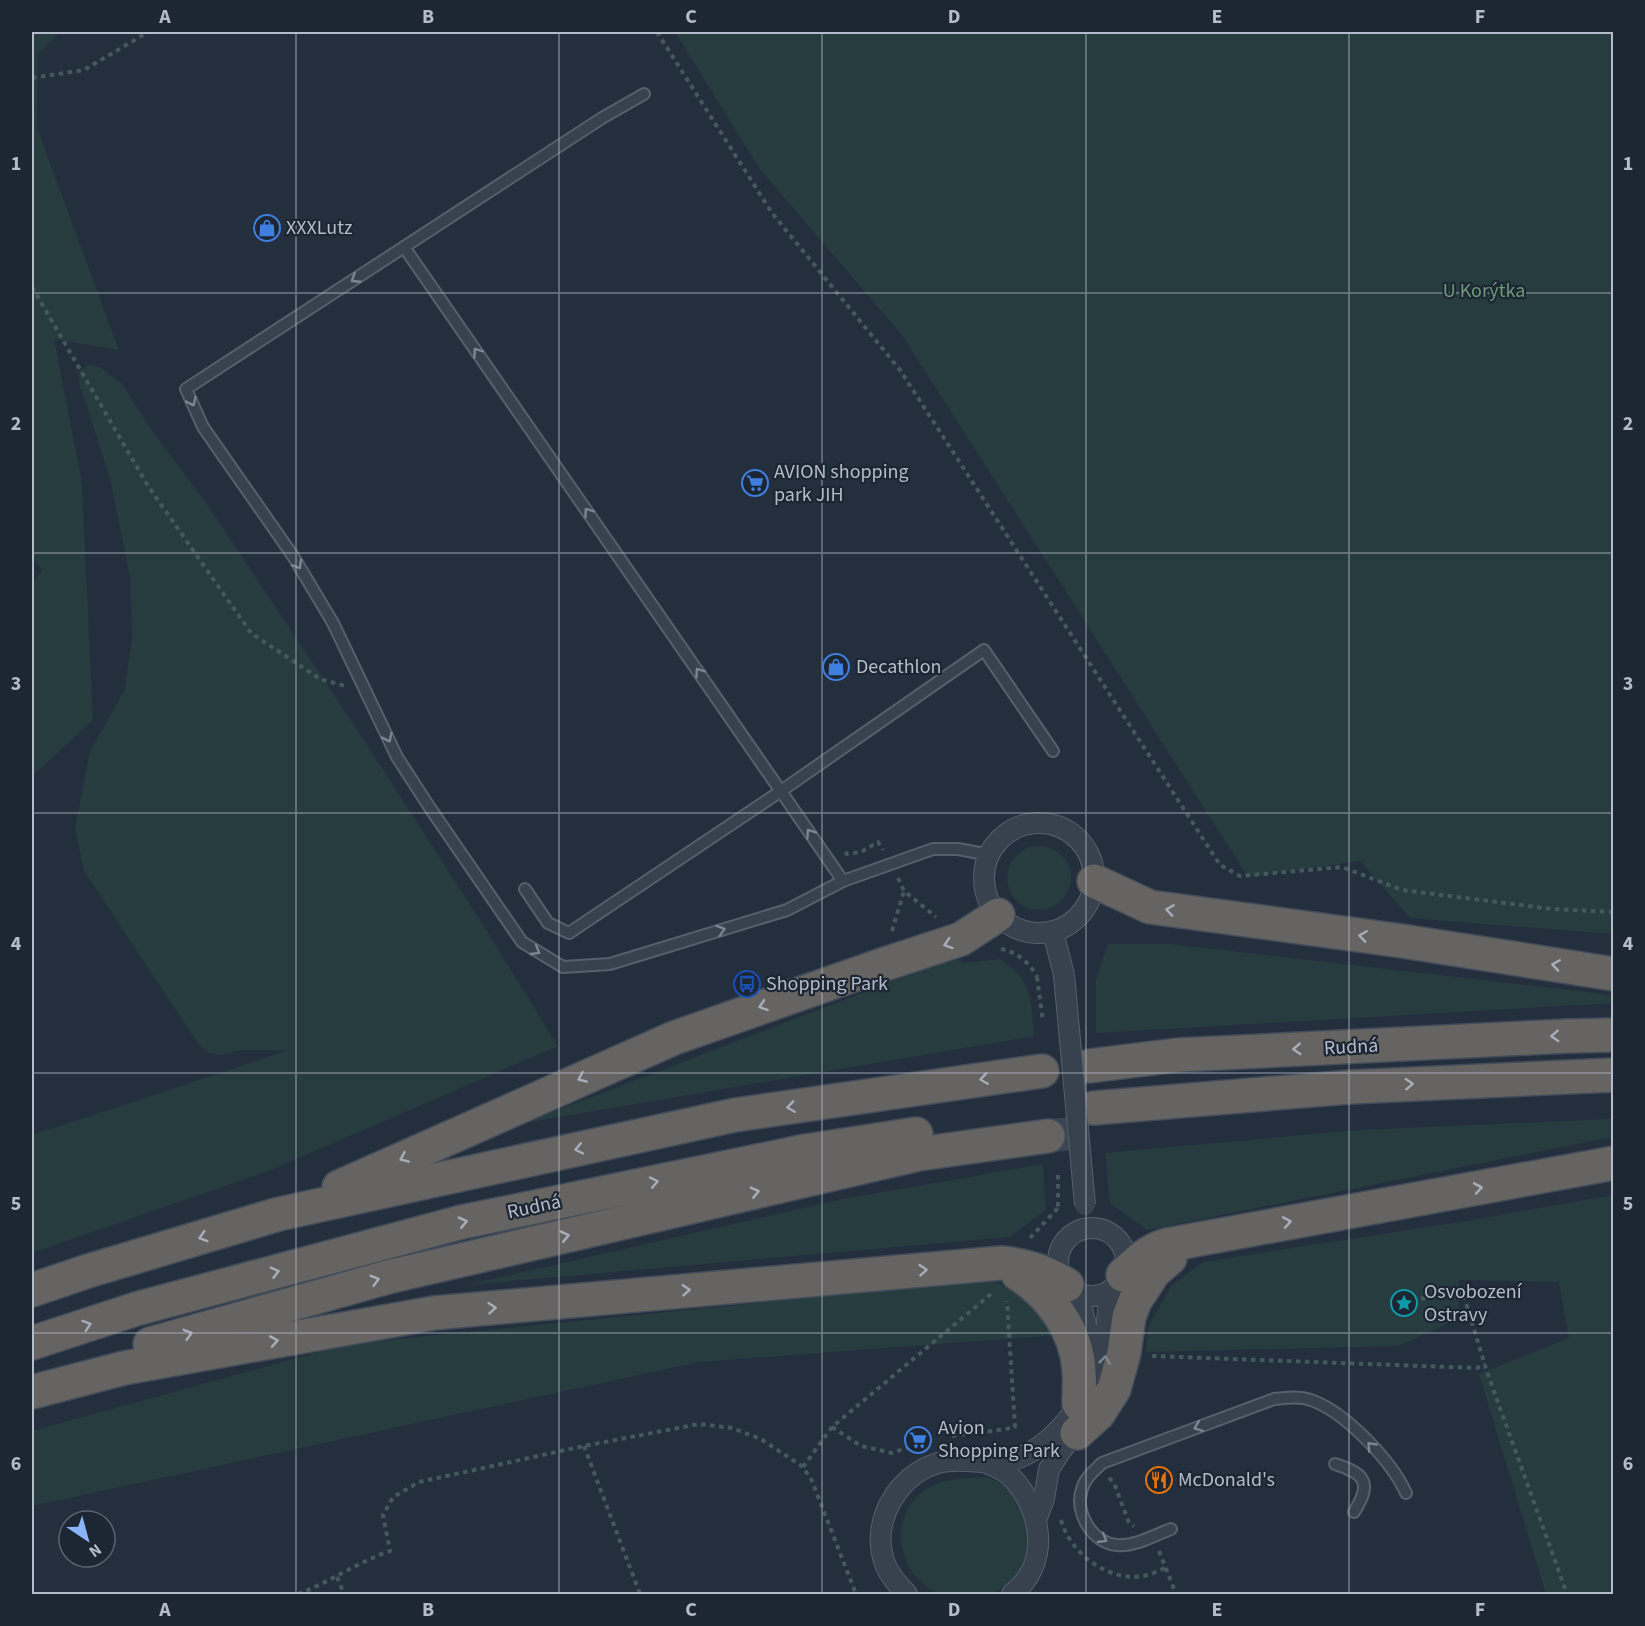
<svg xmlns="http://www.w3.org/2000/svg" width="1645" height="1626" font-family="'Source Sans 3',sans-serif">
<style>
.green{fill:#263c3f}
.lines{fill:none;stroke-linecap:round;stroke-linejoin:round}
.trunk-tunnel{stroke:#3a4453;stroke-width:33;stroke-dasharray:33 16;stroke-linecap:butt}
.service-casing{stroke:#565f6c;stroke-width:14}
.minor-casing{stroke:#565f6c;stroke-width:22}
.trunk-casing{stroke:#434c59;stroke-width:36}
.path{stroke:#44595c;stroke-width:4;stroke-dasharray:4.5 4.5;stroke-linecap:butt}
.service{stroke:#38414e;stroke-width:10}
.minor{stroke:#38414e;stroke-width:20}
.trunk{stroke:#656462;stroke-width:33}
.minor-bridge-casing{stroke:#565f6c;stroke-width:22;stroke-linecap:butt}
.path-bridge{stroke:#44595c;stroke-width:4;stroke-dasharray:4.5 4.5;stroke-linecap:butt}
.minor-bridge{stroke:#38414e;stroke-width:20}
.oneway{stroke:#7c8592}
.oneway2{stroke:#a8afba}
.grid{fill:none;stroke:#b4bcc9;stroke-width:1.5;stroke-opacity:0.55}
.labels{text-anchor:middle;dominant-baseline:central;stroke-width:4.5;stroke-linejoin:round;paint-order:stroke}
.poi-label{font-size:20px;fill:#b4bcc9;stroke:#1d2633;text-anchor:start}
.park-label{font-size:20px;fill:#6b9a76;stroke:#1d2633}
.street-label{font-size:20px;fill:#b4bcc9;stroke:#1d2633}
.neatline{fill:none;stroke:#b4bcc9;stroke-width:2}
.grid-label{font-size:20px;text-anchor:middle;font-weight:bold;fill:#b4bcc9}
</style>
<rect width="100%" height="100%" fill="#242f3e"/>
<g class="green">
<polygon points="32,32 60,32 38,54 37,128 119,350 54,339 82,483 93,720 32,776 32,583 42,571 32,556"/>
<polygon points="675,32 1613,32 1613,934 1410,918 1360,861 1248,877 902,335 759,168"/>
<polygon points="88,365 100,367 122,384 151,429 209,507 364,740 485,928 558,1046 271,1170 32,1253 32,1135 289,1050 242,1050 220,1055 210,1053 199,1045 84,871 75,829 90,751 125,689 132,637 130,577 110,478 79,383 79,371"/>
<circle cx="1039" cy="878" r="32"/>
<polygon points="1108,944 1171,944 1613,995 1613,1003 1096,1033 1096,980"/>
<path d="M953,958L965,963L1000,959C1035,983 1030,997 1034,1036L524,1123Z"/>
<polygon points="1613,1119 1613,1137 1147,1230 1110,1203 1105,1153 1360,1130"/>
<polygon points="1043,1164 1046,1210 1009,1237 467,1285 843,1199"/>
<polygon points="1613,1195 1613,1594 1546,1594 1479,1374 1569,1338 1559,1282 1459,1280 1458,1319 1398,1346 1146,1352 1148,1327 1171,1286 1203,1262 1466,1221"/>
<polygon points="984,1280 1016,1287 1058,1335 699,1362 32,1506 32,1431 348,1344"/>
<path d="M984,1477C1035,1486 1044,1575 992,1593C985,1596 974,1594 965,1594C953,1594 941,1596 930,1589C893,1566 890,1508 930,1487C947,1478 966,1478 984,1477Z"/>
</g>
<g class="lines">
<polyline class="trunk-tunnel" points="1048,1136 1096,1131"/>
<defs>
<g id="service">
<polyline points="644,94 602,118 186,389 203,427 293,556 333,623 397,757 430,808 522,942 563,967 610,964 787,910 843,881 933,849 958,849 990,855"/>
<polyline points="404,247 843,881"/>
<polyline points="525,889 548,923 569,933 781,791 984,650 1053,751"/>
<path d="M1335,1464C1366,1474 1372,1483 1354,1512"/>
<path d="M1171,1529C1155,1535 1134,1547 1117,1545C1092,1543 1074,1512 1082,1489C1085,1478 1094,1471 1102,1463L1274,1399C1287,1398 1298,1396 1311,1400C1345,1412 1391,1460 1406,1493"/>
</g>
<g id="minor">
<circle cx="1039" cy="878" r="55"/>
<polyline points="1053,932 1064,975"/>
<circle cx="1092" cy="1262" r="34"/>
<polyline points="1078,1293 1089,1337 1090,1361"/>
<polyline points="1101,1386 1110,1290"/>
<path d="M986,1463C994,1466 1004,1470 1010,1476C1043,1508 1051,1564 1012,1594"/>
<polyline points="1036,1520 1044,1499 1049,1469 1062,1449 1082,1426"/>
<path d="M907,1594C897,1584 888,1574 884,1561C871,1520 898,1475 938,1463C963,1456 991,1468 1016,1459C1043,1449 1062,1429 1078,1406"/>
</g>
<g id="trunk">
<polyline points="1094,881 1150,907 1402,941 1614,974"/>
<polyline points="1089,1066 1178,1055 1568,1036 1614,1035"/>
<polyline points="1094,1108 1350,1087 1614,1075"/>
<polyline points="339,1187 674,1038 882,965 961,939 998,915"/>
<path d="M1018,1274C1050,1294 1077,1331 1079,1371C1080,1382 1079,1393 1079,1404"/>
<path d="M1123,1275C1137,1261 1148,1251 1167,1245L1614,1163"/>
<polyline points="32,1290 88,1271 279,1214 735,1115 1042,1071"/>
<polyline points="32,1343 136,1309 462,1222 806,1151 916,1134"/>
<polyline points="150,1344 388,1277 919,1154 1048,1136"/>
<path d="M32,1392L124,1368L434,1313L1001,1263C1026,1265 1046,1271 1067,1285"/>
<polyline points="1077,1433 1098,1414 1114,1389 1124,1353 1129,1317 1135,1301 1154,1272 1170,1258"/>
</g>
</defs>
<use href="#service" class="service-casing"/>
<use href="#minor" class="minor-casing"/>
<use href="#trunk" class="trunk-casing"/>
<g class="path">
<polyline points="657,32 772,213 900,370 1220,865 1240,876 1342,867 1402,890 1552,909 1614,912"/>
<polyline points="32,78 84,70 148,32"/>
<polyline points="32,287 148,486 251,633 320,679 345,686"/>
<polyline points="845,852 847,854 861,852 878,842 883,850"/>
<polyline points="898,878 904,891 936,917"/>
<polyline points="892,931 904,891"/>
<path d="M1001,949C1016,951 1031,964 1037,977"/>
<polyline points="1030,1238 1058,1208"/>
<polygon points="1410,1293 1415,1308 1399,1313 1394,1298"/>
<polyline points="1412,1300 1463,1293 1487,1372 1567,1594"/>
<polyline points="1152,1356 1477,1368 1485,1364"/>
<polyline points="832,1427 861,1446 892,1453 918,1444"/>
<path d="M952,1436C973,1432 994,1432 1015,1427L1007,1301"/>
<polyline points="584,1446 640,1594"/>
<polyline points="803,1467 832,1427 991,1294"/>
<polyline points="1109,1478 1114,1483 1129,1523 1134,1526"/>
<path d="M1061,1520C1070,1553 1108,1582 1143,1576C1151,1575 1159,1570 1166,1568"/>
<polyline points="1159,1551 1176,1594"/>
<polyline points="337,1577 344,1594"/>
<path d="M298,1594C330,1582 358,1562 390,1551L383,1515L393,1497L419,1482L584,1446L699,1424L732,1428L761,1439L803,1467L812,1481L856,1594"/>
</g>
<use href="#service" class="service"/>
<use href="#minor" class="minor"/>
<use href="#trunk" class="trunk"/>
<defs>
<polyline id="minor-bridge" points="1064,975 1085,1205"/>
</defs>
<use href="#minor-bridge" class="minor-bridge-casing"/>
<g class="path-bridge">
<polyline points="1037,977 1043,1021"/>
<polyline points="1058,1175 1058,1208"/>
</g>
<use href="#minor-bridge" class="minor-bridge"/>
</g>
<defs><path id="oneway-chevron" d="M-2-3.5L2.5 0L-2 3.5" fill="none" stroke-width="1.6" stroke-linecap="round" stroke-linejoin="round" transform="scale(1.5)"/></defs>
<g class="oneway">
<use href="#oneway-chevron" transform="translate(355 279) rotate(147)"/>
<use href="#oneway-chevron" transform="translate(477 352) rotate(-125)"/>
<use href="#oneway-chevron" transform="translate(192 402) rotate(65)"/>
<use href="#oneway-chevron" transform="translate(588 512) rotate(-125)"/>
<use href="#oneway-chevron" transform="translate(298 565) rotate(59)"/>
<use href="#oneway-chevron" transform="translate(699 672) rotate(-125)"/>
<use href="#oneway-chevron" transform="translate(388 738) rotate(64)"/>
<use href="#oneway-chevron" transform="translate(810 833) rotate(-125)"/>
<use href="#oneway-chevron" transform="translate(721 930) rotate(-17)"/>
<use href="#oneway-chevron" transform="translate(536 951) rotate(31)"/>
<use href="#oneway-chevron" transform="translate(1105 1360) rotate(-83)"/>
<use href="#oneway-chevron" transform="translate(1198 1427) rotate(159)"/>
<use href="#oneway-chevron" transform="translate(1371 1446) rotate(-134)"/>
<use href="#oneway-chevron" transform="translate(1103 1539) rotate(31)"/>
</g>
<g class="oneway2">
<use href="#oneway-chevron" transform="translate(1170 910) rotate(-172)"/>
<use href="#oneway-chevron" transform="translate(1363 936) rotate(-172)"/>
<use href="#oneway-chevron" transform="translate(948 944) rotate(162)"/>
<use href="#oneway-chevron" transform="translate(1556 965) rotate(-171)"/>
<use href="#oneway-chevron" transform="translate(763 1006) rotate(161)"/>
<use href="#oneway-chevron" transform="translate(1555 1036) rotate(177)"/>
<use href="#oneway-chevron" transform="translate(1297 1049) rotate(177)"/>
<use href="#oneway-chevron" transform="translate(582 1078) rotate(156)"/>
<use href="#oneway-chevron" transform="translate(984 1079) rotate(172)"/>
<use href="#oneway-chevron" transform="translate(1409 1084) rotate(-3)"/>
<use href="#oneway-chevron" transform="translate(791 1107) rotate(172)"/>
<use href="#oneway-chevron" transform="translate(579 1149) rotate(168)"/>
<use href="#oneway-chevron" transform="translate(404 1158) rotate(156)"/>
<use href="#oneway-chevron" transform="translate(654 1182) rotate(-12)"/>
<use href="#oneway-chevron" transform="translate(1478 1188) rotate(-10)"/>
<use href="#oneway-chevron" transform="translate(755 1192) rotate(-13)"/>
<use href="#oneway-chevron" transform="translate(463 1222) rotate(-13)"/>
<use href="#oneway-chevron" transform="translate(1287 1222) rotate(-10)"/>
<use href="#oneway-chevron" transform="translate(565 1236) rotate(-13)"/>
<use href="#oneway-chevron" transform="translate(203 1237) rotate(163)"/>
<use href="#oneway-chevron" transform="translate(923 1270) rotate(-5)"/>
<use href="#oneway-chevron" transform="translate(275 1272) rotate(-15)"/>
<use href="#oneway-chevron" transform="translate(375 1280) rotate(-16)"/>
<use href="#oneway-chevron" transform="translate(686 1290) rotate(-5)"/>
<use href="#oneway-chevron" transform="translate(492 1308) rotate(-5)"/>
<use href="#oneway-chevron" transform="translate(87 1325) rotate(-18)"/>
<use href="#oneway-chevron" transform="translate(188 1334) rotate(-16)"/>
<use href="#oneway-chevron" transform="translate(274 1341) rotate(-10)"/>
</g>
<path class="grid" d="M296,32V1594M559,32V1594M822,32V1594M1086,32V1594M1349,32V1594M32,293H1614M32,553H1614M32,813H1614M32,1073H1614M32,1333H1614"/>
<defs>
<symbol id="shop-ring" viewBox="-11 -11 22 22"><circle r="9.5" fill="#1d2633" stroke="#3f7fe0" stroke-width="1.5"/><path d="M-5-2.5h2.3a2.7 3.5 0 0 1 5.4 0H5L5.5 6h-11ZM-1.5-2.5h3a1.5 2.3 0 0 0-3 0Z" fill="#3f7fe0"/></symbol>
<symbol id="supermarket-ring" viewBox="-11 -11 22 22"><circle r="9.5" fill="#1d2633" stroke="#3f7fe0" stroke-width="1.5"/><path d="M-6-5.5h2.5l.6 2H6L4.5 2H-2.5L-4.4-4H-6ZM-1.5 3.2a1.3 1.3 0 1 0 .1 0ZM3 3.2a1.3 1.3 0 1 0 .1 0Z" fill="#3f7fe0"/></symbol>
<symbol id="bus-ring" viewBox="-11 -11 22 22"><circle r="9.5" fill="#1d2633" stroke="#1a4fb4" stroke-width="1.5"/><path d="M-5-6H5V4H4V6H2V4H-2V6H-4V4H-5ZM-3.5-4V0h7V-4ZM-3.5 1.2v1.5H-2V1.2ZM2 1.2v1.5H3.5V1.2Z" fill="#1a4fb4"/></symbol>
<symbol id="sight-ring" viewBox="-11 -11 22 22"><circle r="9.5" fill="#1d2633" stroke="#0f9aa8" stroke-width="1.5"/><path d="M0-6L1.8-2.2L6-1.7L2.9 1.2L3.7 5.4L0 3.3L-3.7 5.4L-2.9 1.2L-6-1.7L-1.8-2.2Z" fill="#0f9aa8"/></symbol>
<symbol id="restaurant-ring" viewBox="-11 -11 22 22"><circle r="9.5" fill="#1d2633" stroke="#e8710a" stroke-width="1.5"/><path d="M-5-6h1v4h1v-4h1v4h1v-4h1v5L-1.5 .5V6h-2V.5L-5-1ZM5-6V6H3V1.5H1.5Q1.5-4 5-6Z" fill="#e8710a"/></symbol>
</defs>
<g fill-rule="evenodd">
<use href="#shop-ring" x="252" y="213" width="30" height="30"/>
<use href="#supermarket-ring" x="740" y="468" width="30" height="30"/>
<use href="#shop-ring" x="821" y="652" width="30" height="30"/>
<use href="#bus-ring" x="732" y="969" width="30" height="30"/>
<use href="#sight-ring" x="1389" y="1288" width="30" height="30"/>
<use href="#supermarket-ring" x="903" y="1425" width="30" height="30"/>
<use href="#restaurant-ring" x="1144" y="1465" width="30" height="30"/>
</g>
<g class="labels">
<g class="poi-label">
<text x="286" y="228">XXXLutz</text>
<text x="774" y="472">AVION shopping<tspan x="774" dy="23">park JIH</tspan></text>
<text x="856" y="667">Decathlon</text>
<text x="766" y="984">Shopping Park</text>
<text x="1424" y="1292">Osvobození<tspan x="1424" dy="23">Ostravy</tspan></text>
<text x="938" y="1428">Avion<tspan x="938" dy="23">Shopping Park</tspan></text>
<text x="1178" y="1480">McDonald's</text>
</g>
<g class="park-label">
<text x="1484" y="291">U Korýtka</text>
</g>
<g class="street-label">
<text transform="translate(1351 1047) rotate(-3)">Rudná</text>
<text transform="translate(534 1207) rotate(-12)">Rudná</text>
</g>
</g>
<rect width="1645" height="1626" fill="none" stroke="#1d2633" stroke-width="66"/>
<g transform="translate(87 1539) rotate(144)"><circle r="28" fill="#1d2633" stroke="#59626f" stroke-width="1.5"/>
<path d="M0-4.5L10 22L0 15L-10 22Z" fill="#8ab4f8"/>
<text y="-9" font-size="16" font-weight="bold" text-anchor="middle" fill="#b4bcc9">N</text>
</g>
<rect x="33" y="33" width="1579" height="1560" class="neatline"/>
<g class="grid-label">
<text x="165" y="23">A</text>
<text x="428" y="23">B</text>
<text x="691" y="23">C</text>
<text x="954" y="23">D</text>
<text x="1217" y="23">E</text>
<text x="1480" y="23">F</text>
<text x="16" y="170">1</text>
<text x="1628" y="170">1</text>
<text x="16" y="430">2</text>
<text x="1628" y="430">2</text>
<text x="16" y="690">3</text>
<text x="1628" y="690">3</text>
<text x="16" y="950">4</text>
<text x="1628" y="950">4</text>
<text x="16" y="1210">5</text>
<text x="1628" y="1210">5</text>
<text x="16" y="1470">6</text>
<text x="1628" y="1470">6</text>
<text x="165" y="1616">A</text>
<text x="428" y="1616">B</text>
<text x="691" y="1616">C</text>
<text x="954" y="1616">D</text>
<text x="1217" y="1616">E</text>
<text x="1480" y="1616">F</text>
</g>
</svg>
